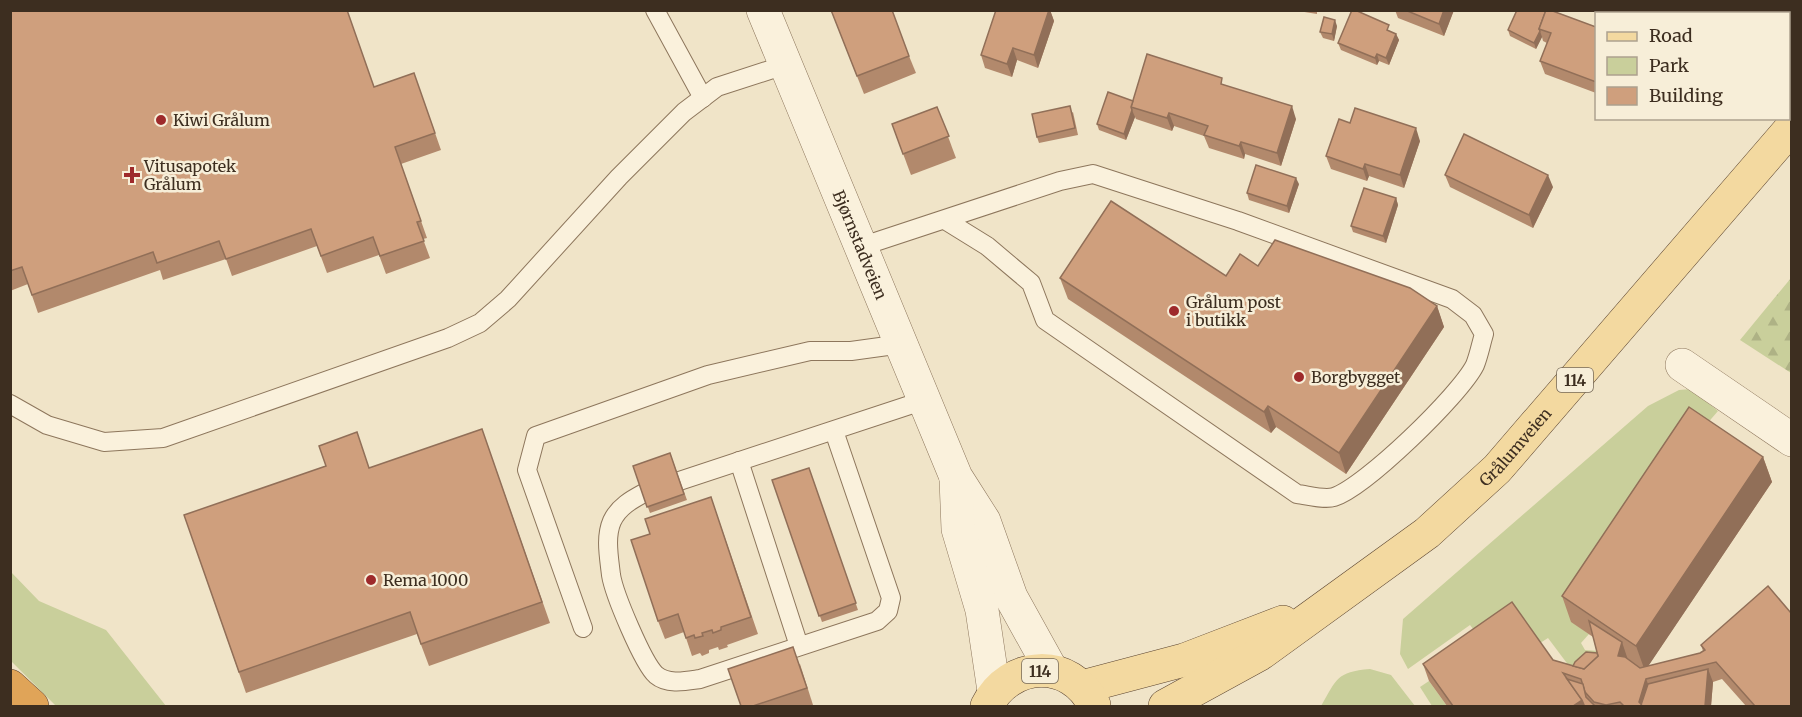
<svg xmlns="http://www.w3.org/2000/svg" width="1802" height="717" font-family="Merriweather,serif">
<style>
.green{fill:#c9cf9b}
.forest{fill:url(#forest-firs)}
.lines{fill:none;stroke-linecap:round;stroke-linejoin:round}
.service-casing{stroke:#8d765c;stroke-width:20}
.minor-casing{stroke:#8d765c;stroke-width:34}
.primary-casing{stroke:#5b4430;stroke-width:34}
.motorway-casing{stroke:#5b4430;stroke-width:34}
.service{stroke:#faf1dc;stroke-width:18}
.minor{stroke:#faf1dc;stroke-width:33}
.primary{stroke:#f3d9a0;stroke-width:33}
.motorway{stroke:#e0a458;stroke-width:33}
.wall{fill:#b2896c}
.shaded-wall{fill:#916f58}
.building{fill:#cf9f7d;stroke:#916f58;stroke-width:1.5}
.poi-dot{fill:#9e2a2b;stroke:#f7eed8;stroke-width:2}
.labels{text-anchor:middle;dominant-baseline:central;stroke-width:5;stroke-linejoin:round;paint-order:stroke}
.shield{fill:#f7eed8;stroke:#756857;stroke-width:1.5}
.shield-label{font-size:15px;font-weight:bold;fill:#3d2e20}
.poi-label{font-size:16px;fill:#3d2e20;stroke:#f7eed8;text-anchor:start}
.street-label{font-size:16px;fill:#3d2e20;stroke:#f7eed8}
</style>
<defs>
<pattern id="forest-firs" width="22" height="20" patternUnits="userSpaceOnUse" patternTransform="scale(1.5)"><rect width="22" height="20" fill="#c9cf9b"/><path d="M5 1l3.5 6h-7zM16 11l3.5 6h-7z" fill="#aeb285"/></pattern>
</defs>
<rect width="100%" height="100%" fill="#f0e4c8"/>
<g class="green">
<polygon points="1691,389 1718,411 1699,433 1572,622 1589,634 1581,643 1585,650 1599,651 1600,660 1575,674 1548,638 1537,645 1484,643 1470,625 1408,669 1400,654 1403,619 1648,406 1679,390"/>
<polygon points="10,571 39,601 106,630 166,706 56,706 11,661"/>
<path d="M1370,669L1391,675L1415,706H1321C1337,679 1336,672 1370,669Z"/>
<polygon points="1429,681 1447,706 1432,706 1420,687"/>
</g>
<polygon class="forest" points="1791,278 1791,373 1740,340"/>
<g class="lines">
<defs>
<g id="service">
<polyline points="655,10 703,98"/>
<path d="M860,247L1060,181L1093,174L1238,221L1452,299L1473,315L1484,334C1481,344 1479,355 1475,365C1460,395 1365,487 1334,497C1324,500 1307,495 1297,494L1045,320L1031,283L987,246L945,220"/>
<polyline points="10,404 47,425 104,442 163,438 448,338 480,323 508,299 619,177 684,112 717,87 785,65"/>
<path d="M834,431L891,598L888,611L877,621L700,679C686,681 668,685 656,675C643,663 614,594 611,575C609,557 605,537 612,521C619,506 633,499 646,492L925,400"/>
<polyline points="739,461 799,646"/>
<polyline points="583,628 527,470 536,436 708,375 810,351 851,351 902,344"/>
</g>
<g id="minor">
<path id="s1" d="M763,10L956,477L984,521L1011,597L1052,671"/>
<polyline points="1757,10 1767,14"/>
<polyline points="1682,365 1792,440"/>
<polyline points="956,479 958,529 982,610 994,691"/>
</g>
<g id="primary">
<polyline points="1082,687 1184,660 1283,622"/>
<path d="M987,706C1009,661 1071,657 1094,705"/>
<path id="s2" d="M1165,706L1260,654L1427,533L1497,469L1792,127"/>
</g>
<polyline id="motorway" points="10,686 32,706"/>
</defs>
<use href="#service" class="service-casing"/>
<use href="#minor" class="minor-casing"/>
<use href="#primary" class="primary-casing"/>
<use href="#motorway" class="motorway-casing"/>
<use href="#service" class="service"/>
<use href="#minor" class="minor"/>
<use href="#primary" class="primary"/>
<use href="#motorway" class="motorway"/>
</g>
<g class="wall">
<polygon points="10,10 374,87 414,73 441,150 401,164 427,238 423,239 430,258 386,274 379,255 327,273 317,246 232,276 226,259 163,280 160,270 38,313 28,284 10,291"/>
<polygon points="831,10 909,56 916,73 864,94"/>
<polygon points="996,10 1050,10 1054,21 1038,68 1017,60 1012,77 985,68 981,55"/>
<polygon points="1292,10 1317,10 1317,14"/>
<polygon points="1395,10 1454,10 1444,36 1398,18"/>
<polygon points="1517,10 1552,10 1552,12 1596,27 1596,93 1545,74 1540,61 1547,43 1543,41 1542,37 1536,49 1510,36 1508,30"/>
<polygon points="1337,26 1334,41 1323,38 1320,32"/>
<polygon points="1391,32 1396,34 1399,40 1389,65 1379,61 1377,65 1341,50 1338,43"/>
<polygon points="1225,85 1296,119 1281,166 1245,154 1244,159 1209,148 1204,136 1174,126 1172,131 1136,119 1135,117 1126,140 1099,130 1097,124 1133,101"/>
<polygon points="937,107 956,158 911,175 892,124"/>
<polygon points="1073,112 1078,135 1039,143 1037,137"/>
<polygon points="1350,123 1420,141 1404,188 1369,176 1367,181 1331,169 1326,156"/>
<polygon points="1445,175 1553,187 1533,228 1450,187"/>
<polygon points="1299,184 1289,213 1249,200 1247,193"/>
<polygon points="1396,198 1398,205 1386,243 1353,232 1351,226"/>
<polygon points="1258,266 1437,306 1444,327 1346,474 1276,427 1271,433 1068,299 1060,278 1226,276"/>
<polygon points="482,429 550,623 429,666 417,634 246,693 184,515 370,468"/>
<polygon points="670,453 687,500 650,513 633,466"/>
<polygon points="1763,457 1772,482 1648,666 1700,653 1703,651 1701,645 1791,706 1746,706 1722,679 1713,682 1711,706 1447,706 1429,681 1423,664 1553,660 1573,666 1597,653 1593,637 1571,622 1562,596"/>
<polygon points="809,468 858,610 822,622 772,480"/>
<polygon points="711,497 758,634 727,645 728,647 719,650 718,647 709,650 709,653 702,656 700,653 692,656 684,632 665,639 658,621 650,534"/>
<polygon points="800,664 813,705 810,706 741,706"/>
</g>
<g class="shaded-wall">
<polygon points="1049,10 1050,10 1054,21 1038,68 1034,55"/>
<polygon points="1444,10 1454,10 1444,36 1439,24"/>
<polygon points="1335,20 1337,26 1334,41 1332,34"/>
<polygon points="1540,31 1542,37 1536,49 1534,43"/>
<polygon points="1396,34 1399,40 1389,65 1386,58"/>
<polygon points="1013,48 1017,60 1012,77 1007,64"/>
<polygon points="1377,54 1379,61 1377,65 1375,58"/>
<polygon points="1292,106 1296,119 1281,166 1277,153"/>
<polygon points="1132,110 1135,117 1126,140 1124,134"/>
<polygon points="1169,113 1174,126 1172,131 1167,118"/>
<polygon points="1416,128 1420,141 1404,188 1400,175"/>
<polygon points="1241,142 1245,154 1244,159 1239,146"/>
<polygon points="1365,164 1369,176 1367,181 1363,169"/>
<polygon points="1548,175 1553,187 1533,228 1529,215"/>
<polygon points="1296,178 1299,184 1289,213 1287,206"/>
<polygon points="1396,198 1398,205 1386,243 1383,236"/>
<polygon points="1437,306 1444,327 1346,474 1339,453"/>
<polygon points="1268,406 1276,427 1271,433 1264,412"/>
<polygon points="1763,457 1772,482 1645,671 1636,646"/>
<polygon points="1622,642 1628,660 1618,656"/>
<polygon points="1708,669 1713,682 1711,706 1705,706"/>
<polygon points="1646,679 1653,696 1640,706 1639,702"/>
<polygon points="1582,700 1584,706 1573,706"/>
</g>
<g class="building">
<polygon points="10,10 347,10 374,87 414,73 435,133 395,147 421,221 417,222 424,241 380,256 373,237 321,256 311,229 226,259 219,241 157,263 153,252 32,295 22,267 10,271"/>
<polygon points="831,10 892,10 909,56 857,76"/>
<polygon points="996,10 1049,10 1034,55 1013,48 1007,64 981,55"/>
<polygon points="1352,10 1355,10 1389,25 1387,30 1396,34 1386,58 1377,54 1375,58 1338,43"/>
<polygon points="1405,10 1444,10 1439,24"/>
<polygon points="1517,10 1546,10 1539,29 1540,31 1534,43 1508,30"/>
<polygon points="1546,10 1550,10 1596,27 1596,82 1540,61 1551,33 1539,29"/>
<polygon points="1324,17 1335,20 1332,34 1320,32"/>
<polygon points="1147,54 1222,78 1221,84 1292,106 1277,153 1241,142 1239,146 1204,135 1208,126 1169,113 1167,118 1131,107"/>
<polygon points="1108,92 1133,101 1131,107 1132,110 1124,134 1097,124"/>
<polygon points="1070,106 1075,128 1037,137 1032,114"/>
<polygon points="937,107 949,136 903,154 892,124"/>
<polygon points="1355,108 1416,128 1400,175 1365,164 1363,169 1326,156 1339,119 1350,123"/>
<polygon points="1464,134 1548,175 1529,215 1445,175"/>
<polygon points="1256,165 1296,178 1287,206 1247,193"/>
<polygon points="1364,188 1396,198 1383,236 1351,226"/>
<polygon points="1111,201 1226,276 1240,254 1258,266 1275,240 1410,288 1437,306 1339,453 1268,406 1264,412 1060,278"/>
<polygon points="1689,407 1763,457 1636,646 1562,596"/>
<polygon points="482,429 542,602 421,644 410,612 239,672 184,515 326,466 319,446 357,432 369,468"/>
<polygon points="670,453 684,494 647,507 633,466"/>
<polygon points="809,468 856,603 819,616 772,480"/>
<polygon points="711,497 751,617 721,627 721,630 713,633 712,630 702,633 703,636 695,638 694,635 686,638 678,614 658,621 631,540 650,534 645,519"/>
<polygon points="1768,586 1791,613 1791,706 1755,706 1716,662 1646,679 1639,702 1643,706 1624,706 1620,702 1606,705 1594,702 1585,692 1581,679 1563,673 1582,700 1573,706 1453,706 1423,664 1512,602 1553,660 1584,669 1598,656 1589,621 1622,642 1618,656 1625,657 1640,668 1700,653 1705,650 1701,645"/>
<polygon points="793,647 807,688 753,706 741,706 728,669"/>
<polygon points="1586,652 1597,653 1598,656 1584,669 1573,666 1575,662"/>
<polygon points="1708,669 1705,706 1643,706 1641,705 1648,684"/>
<polygon points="1567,679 1583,684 1586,697 1595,706 1582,706 1584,705 1582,700"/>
</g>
<g class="poi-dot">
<circle cx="161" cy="120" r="6"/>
<path d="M129 166h6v6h6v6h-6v6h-6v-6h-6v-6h6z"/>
<circle cx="1174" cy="311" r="6"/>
<circle cx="1299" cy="377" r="6"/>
<circle cx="371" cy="580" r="6"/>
</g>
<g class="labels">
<g class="shield">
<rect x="1557" y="368" width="36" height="24" rx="4.5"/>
<rect x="1022" y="659" width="36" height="24" rx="4.5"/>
</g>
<g class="shield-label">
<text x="1575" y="380">114</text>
<text x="1040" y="671">114</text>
</g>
<g class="poi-label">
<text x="173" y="120">Kiwi Grålum</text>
<text x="144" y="166">Vitusapotek<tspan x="144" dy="18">Grålum</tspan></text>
<text x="1186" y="302">Grålum post<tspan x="1186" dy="18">i butikk</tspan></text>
<text x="1311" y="377">Borgbygget</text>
<text x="383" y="580">Rema 1000</text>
</g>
<g class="street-label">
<text stroke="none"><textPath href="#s1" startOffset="254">Bjørnstadveien</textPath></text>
<text stroke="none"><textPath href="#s2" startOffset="438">Grålumveien</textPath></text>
</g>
</g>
<rect width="1802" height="717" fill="none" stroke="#3d2e20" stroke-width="24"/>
<rect x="1595" y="12" width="195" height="108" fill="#f7eed8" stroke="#ada18e" stroke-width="1.5"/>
<rect x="1607" y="32" width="30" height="9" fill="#f3d9a0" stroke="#ada18e" stroke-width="1.5"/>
<text x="1649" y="42" font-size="18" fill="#3d2e20">Road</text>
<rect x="1607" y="57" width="30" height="18" fill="#c9cf9b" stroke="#ada18e" stroke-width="1.5"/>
<text x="1649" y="72" font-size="18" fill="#3d2e20">Park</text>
<rect x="1607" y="87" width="30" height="18" fill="#cf9f7d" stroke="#ada18e" stroke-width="1.5"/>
<text x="1649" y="102" font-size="18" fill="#3d2e20">Building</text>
</svg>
